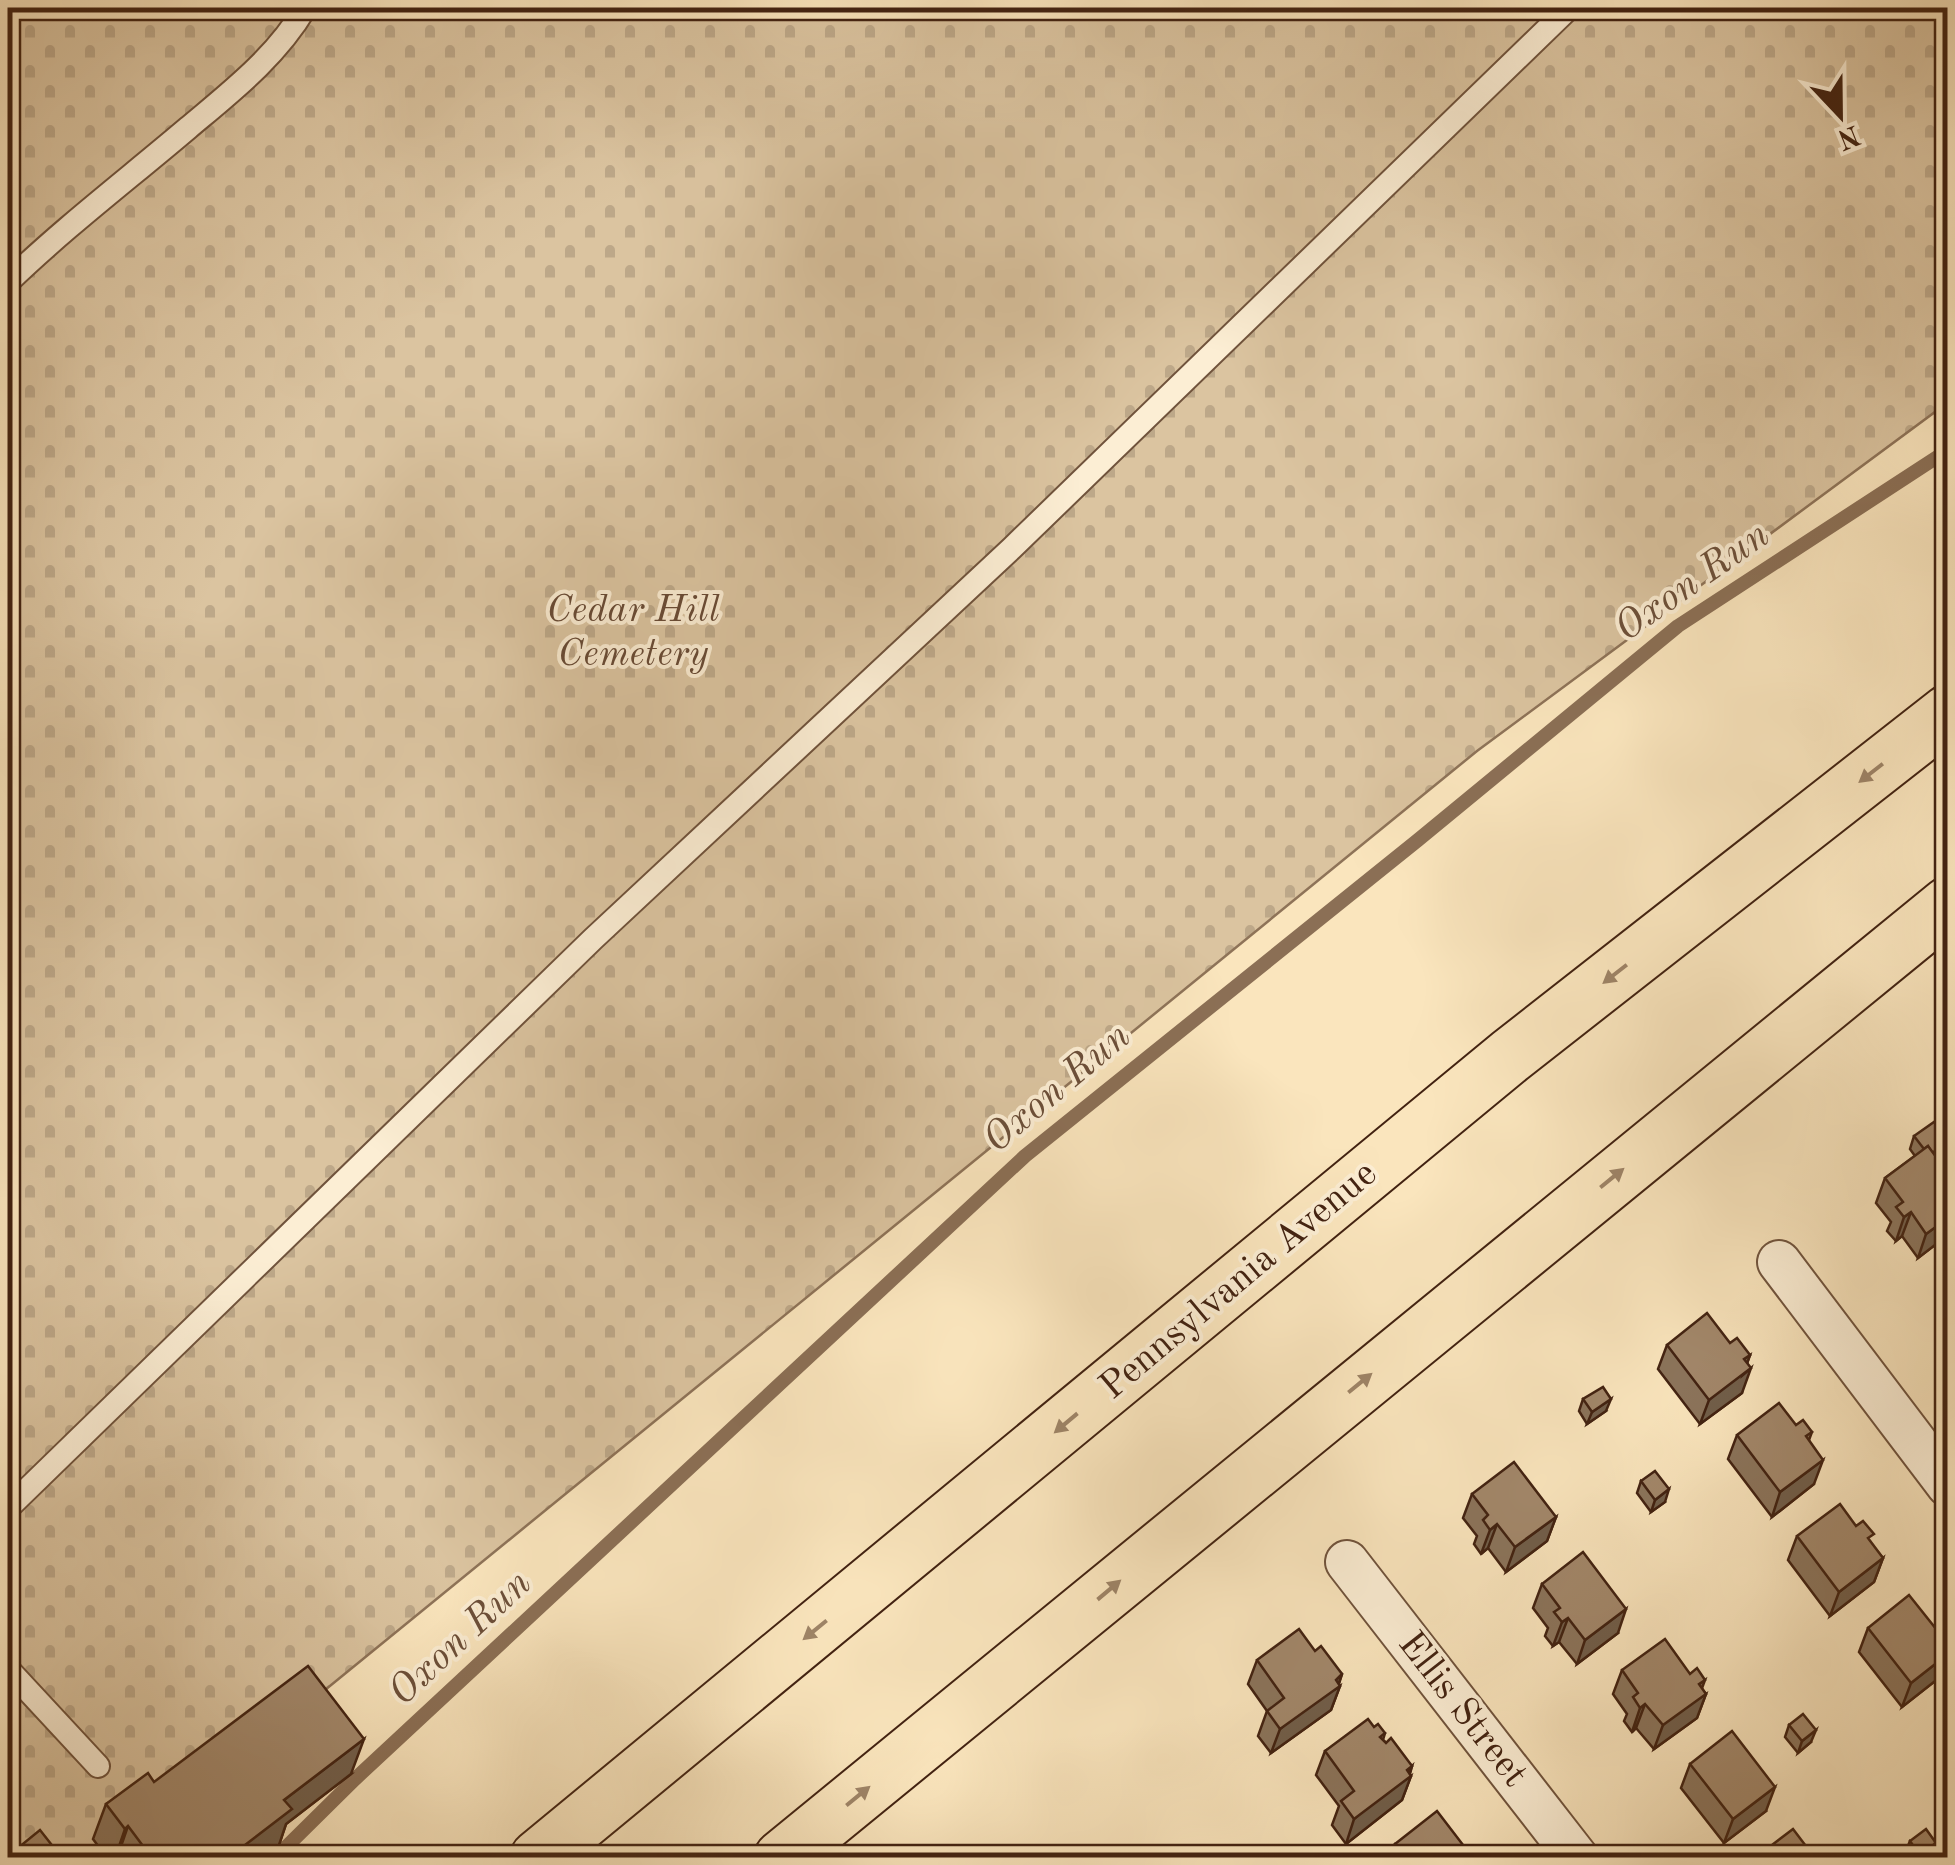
<svg xmlns="http://www.w3.org/2000/svg" width="1955" height="1865" font-family="'Old Standard TT',serif">
<style>
.cemetery{fill:url(#cemetery-stones);stroke:#8e7358;stroke-width:2.5}
.lines{fill:none;stroke-linecap:round;stroke-linejoin:round}
.stream{stroke:#8b6f55;stroke-width:14}
.lane-casing{stroke:#70533c;stroke-width:26}
.street-casing{stroke:#70533c;stroke-width:46}
.highway-casing{stroke:#422211;stroke-width:59}
.lane{stroke:#fceed4;stroke-width:22}
.street{stroke:#fceed4;stroke-width:42}
.highway{stroke:#fae5bd;stroke-width:55}
.wall{fill:#8b745b;stroke:#422211;stroke-width:2.5}
.shaded-wall{fill:#715e4a;stroke:#422211;stroke-width:2.5}
.building{fill:#a2876a;stroke:#422211;stroke-width:2.5}
.oneway{fill:#9e8467}
.labels{text-anchor:middle;dominant-baseline:central;stroke-width:8;stroke-linejoin:round;paint-order:stroke}
.park-label{font-size:38px;font-style:italic;fill:#684a35;stroke:#fceed4}
.street-label{font-size:38px;fill:#422211;stroke:#fceed4}
.water-label{font-size:40px;font-style:italic;fill:#6c4f39;stroke:#fceed4}
</style>
<defs>
<pattern id="cemetery-stones" width="16" height="16" patternUnits="userSpaceOnUse" patternTransform="scale(2.5)"><rect width="16" height="16" fill="#dbc4a0"/><path d="M2 7V4a2 2 0 0 1 4 0v3zM10 15v-3a2 2 0 0 1 4 0v3z" fill="#bda889"/></pattern>
</defs>
<rect width="100%" height="100%" fill="#fae5bd"/>
<filter id="stains"><feTurbulence type="fractalNoise" baseFrequency=".002" numOctaves="4"/><feColorMatrix values="0 0 0 0 .2 0 0 0 0 .09 0 0 0 0 .02 0 0 0 .5 -.17"/></filter>
<radialGradient id="worn" r=".72"><stop offset=".6" stop-color="#630" stop-opacity="0"/><stop offset="1" stop-color="#630" stop-opacity=".3"/></radialGradient>
<polygon class="cemetery" points="8,8 1947,8 1947,403 1477,751 120,1857 8,1858"/>
<g class="lines">
<polyline class="stream" points="275,1858 355,1779 1025,1156 1418,840 1678,626 1948,450"/>
<defs>
<g id="lane">
<path d="M8,282C65,227 128,179 188,128C232,91 276,57 305,8"/>
<polyline points="8,1508 593,939 1012,548 1569,8"/>
<polyline points="8,1669 98,1766"/>
</g>
<g id="street">
<polyline points="1779,1262 1948,1485"/>
<polyline points="1347,1562 1577,1858"/>
</g>
<g id="highway">
<polyline points="538,1858 1510,1056 1948,713"/>
<polyline points="782,1858 1948,905"/>
</g>
</defs>
<use href="#lane" class="lane-casing"/>
<use href="#street" class="street-casing"/>
<use href="#highway" class="highway-casing"/>
<use href="#lane" class="lane"/>
<use href="#street" class="street"/>
<use href="#highway" class="highway"/>
</g>
<g class="wall">
<polygon points="1914,1136 1948,1139 1944,1153 1937,1159 1948,1235 1918,1258 1902,1236 1896,1241 1887,1231 1891,1222 1876,1203 1885,1178 1915,1156 1910,1149"/>
<polygon points="1730,1343 1750,1355 1747,1363 1742,1393 1700,1424 1658,1369 1667,1345"/>
<polygon points="1583,1399 1606,1411 1587,1424 1579,1411"/>
<polygon points="1796,1425 1812,1432 1809,1440 1814,1484 1772,1517 1728,1459 1737,1435"/>
<polygon points="1641,1481 1665,1502 1651,1512 1637,1493"/>
<polygon points="1472,1494 1556,1517 1547,1541 1506,1572 1488,1548 1481,1554 1474,1544 1477,1536 1463,1518"/>
<polygon points="1856,1526 1883,1558 1874,1582 1830,1616 1788,1560 1797,1536"/>
<polygon points="1542,1584 1618,1633 1577,1664 1559,1642 1553,1646 1545,1636 1548,1628 1533,1608"/>
<polygon points="1868,1628 1948,1644 1948,1663 1944,1674 1902,1707 1859,1652"/>
<polygon points="1315,1651 1342,1674 1339,1684 1340,1686 1331,1710 1271,1753 1258,1736 1267,1711 1248,1684 1257,1660"/>
<polygon points="1622,1670 1690,1674 1706,1694 1697,1718 1654,1749 1636,1728 1632,1732 1624,1721 1627,1714 1613,1694"/>
<polygon points="1948,1712 1948,1752 1937,1738"/>
<polygon points="1789,1725 1811,1742 1798,1753 1785,1737"/>
<polygon points="1374,1727 1385,1733 1383,1740 1412,1766 1410,1774 1411,1776 1402,1800 1346,1844 1332,1825 1339,1806 1316,1775 1325,1751"/>
<polygon points="1690,1764 1766,1811 1724,1843 1681,1788"/>
<polygon points="351,1774 286,1824 279,1845 262,1858 107,1858 93,1839 106,1804 154,1782"/>
<polygon points="1910,1841 1931,1855 1928,1858 1908,1858 1905,1853"/>
<polygon points="1395,1844 1473,1858 1390,1858"/>
</g>
<g class="shaded-wall">
<polygon points="1948,1142 1944,1153 1925,1167 1929,1155"/>
<polygon points="1911,1212 1902,1236 1896,1241 1904,1217"/>
<polygon points="1948,1218 1948,1235 1918,1258 1926,1234"/>
<polygon points="1750,1355 1743,1375 1751,1368 1742,1393 1700,1424 1709,1400 1744,1359"/>
<polygon points="1611,1399 1606,1411 1587,1424 1592,1412"/>
<polygon points="1823,1460 1814,1484 1772,1517 1780,1492"/>
<polygon points="1669,1489 1665,1502 1651,1512 1655,1500"/>
<polygon points="1556,1517 1547,1541 1506,1572 1515,1547"/>
<polygon points="1497,1524 1488,1548 1481,1554 1490,1530"/>
<polygon points="1883,1558 1874,1582 1830,1616 1839,1592"/>
<polygon points="1626,1609 1618,1633 1577,1664 1585,1640"/>
<polygon points="1568,1618 1559,1642 1553,1646 1562,1622"/>
<polygon points="1948,1654 1948,1663 1944,1674 1902,1707 1911,1683"/>
<polygon points="1342,1674 1337,1688 1340,1686 1331,1710 1271,1753 1280,1729"/>
<polygon points="1705,1680 1698,1699 1706,1694 1697,1718 1654,1749 1663,1725 1699,1684"/>
<polygon points="1645,1704 1636,1728 1632,1732 1640,1708"/>
<polygon points="1816,1730 1811,1742 1798,1753 1802,1741"/>
<polygon points="364,1739 351,1774 286,1824 279,1845 262,1858 228,1858 284,1800"/>
<polygon points="1412,1766 1408,1778 1411,1776 1402,1800 1346,1844 1354,1819"/>
<polygon points="1775,1787 1766,1811 1724,1843 1733,1819"/>
<polygon points="128,1826 117,1858 115,1858 125,1829"/>
<polygon points="1936,1843 1931,1855 1928,1858 1918,1858 1919,1854"/>
</g>
<g class="building">
<polygon points="1934,1122 1948,1139 1948,1142 1932,1153 1928,1146 1924,1149 1914,1136"/>
<polygon points="1928,1146 1948,1173 1948,1218 1926,1234 1911,1212 1904,1217 1896,1207 1903,1202 1885,1178"/>
<polygon points="1707,1313 1730,1343 1737,1338 1750,1355 1744,1359 1751,1368 1709,1400 1667,1345"/>
<polygon points="1603,1387 1611,1399 1592,1412 1583,1399"/>
<polygon points="1779,1403 1796,1425 1803,1420 1812,1432 1806,1436 1823,1460 1780,1492 1737,1435"/>
<polygon points="1514,1462 1556,1517 1515,1547 1497,1524 1490,1530 1483,1520 1488,1515 1472,1494"/>
<polygon points="1655,1471 1669,1489 1655,1500 1641,1481"/>
<polygon points="1840,1504 1856,1526 1863,1521 1874,1534 1868,1538 1883,1558 1839,1592 1797,1536"/>
<polygon points="1583,1552 1626,1609 1585,1640 1568,1618 1562,1622 1554,1612 1560,1608 1542,1584"/>
<polygon points="1909,1595 1948,1644 1948,1654 1911,1683 1868,1628"/>
<polygon points="1299,1629 1315,1651 1321,1646 1342,1674 1336,1680 1340,1686 1280,1729 1267,1711 1284,1698 1257,1660"/>
<polygon points="1665,1639 1690,1674 1697,1668 1705,1680 1699,1684 1706,1694 1663,1725 1645,1704 1640,1708 1633,1697 1638,1693 1622,1670"/>
<polygon points="308,1666 364,1739 284,1800 292,1809 228,1858 152,1858 128,1826 125,1829 106,1804 148,1773 154,1782"/>
<polygon points="1803,1714 1816,1730 1802,1741 1789,1725"/>
<polygon points="1368,1719 1374,1727 1378,1724 1385,1733 1380,1737 1386,1743 1391,1738 1412,1766 1407,1770 1411,1776 1354,1819 1341,1801 1354,1791 1325,1751"/>
<polygon points="1732,1731 1775,1787 1733,1819 1690,1764"/>
<polygon points="1437,1811 1473,1858 1406,1858 1395,1844"/>
<polygon points="1793,1829 1815,1858 1755,1858"/>
<polygon points="1926,1829 1936,1843 1919,1854 1910,1841"/>
<polygon points="40,1830 62,1858 8,1858 8,1856"/>
</g>
<defs><path id="oneway-solid" d="M-6-.8H1V-3.2L6.5 0L1 3.2V.8H-6Z" transform="scale(2.5)"/></defs>
<g class="oneway">
<use href="#oneway-solid" transform="translate(1871 773) rotate(142)"/>
<use href="#oneway-solid" transform="translate(1615 974) rotate(142)"/>
<use href="#oneway-solid" transform="translate(1612 1178) rotate(-39)"/>
<use href="#oneway-solid" transform="translate(1360 1383) rotate(-39)"/>
<use href="#oneway-solid" transform="translate(1066 1423) rotate(140)"/>
<use href="#oneway-solid" transform="translate(1109 1590) rotate(-40)"/>
<use href="#oneway-solid" transform="translate(815 1630) rotate(141)"/>
<use href="#oneway-solid" transform="translate(858 1796) rotate(-39)"/>
</g>
<g class="labels">
<g class="park-label">
<text x="633" y="611">Cedar Hill<tspan x="633" dy="44">Cemetery</tspan></text>
</g>
<g class="street-label">
<text transform="translate(1239 1281) rotate(-40)">Pennsylvania Avenue</text>
<text transform="translate(1462 1710) rotate(52)">Ellis Street</text>
</g>
<g class="water-label">
<text transform="translate(1693 583) rotate(-35)">Oxon Run</text>
<text transform="translate(1058 1089) rotate(-40)">Oxon Run</text>
<text transform="translate(461 1639) rotate(-43)">Oxon Run</text>
</g>
</g>
<rect width="1955" height="1865" fill="none" stroke="#fae5bd" stroke-width="40"/>
<rect x="10" y="10" width="1935" height="1845" fill="none" stroke="#422211" stroke-width="5"/>
<rect x="20" y="20" width="1915" height="1825" fill="none" stroke="#422211" stroke-width="2.5"/>
<g transform="translate(1840 115) rotate(158)" stroke="#fceed4" stroke-width="8" paint-order="stroke">
<path d="M0-8L18 38L0 25L-18 38Z" fill="#422211"/>
<text y="-15" font-size="28" font-weight="bold" text-anchor="middle" fill="#422211">N</text>
</g>
<rect width="100%" height="100%" filter="url(#stains)"/>
<rect width="100%" height="100%" fill="url(#worn)"/>
</svg>
